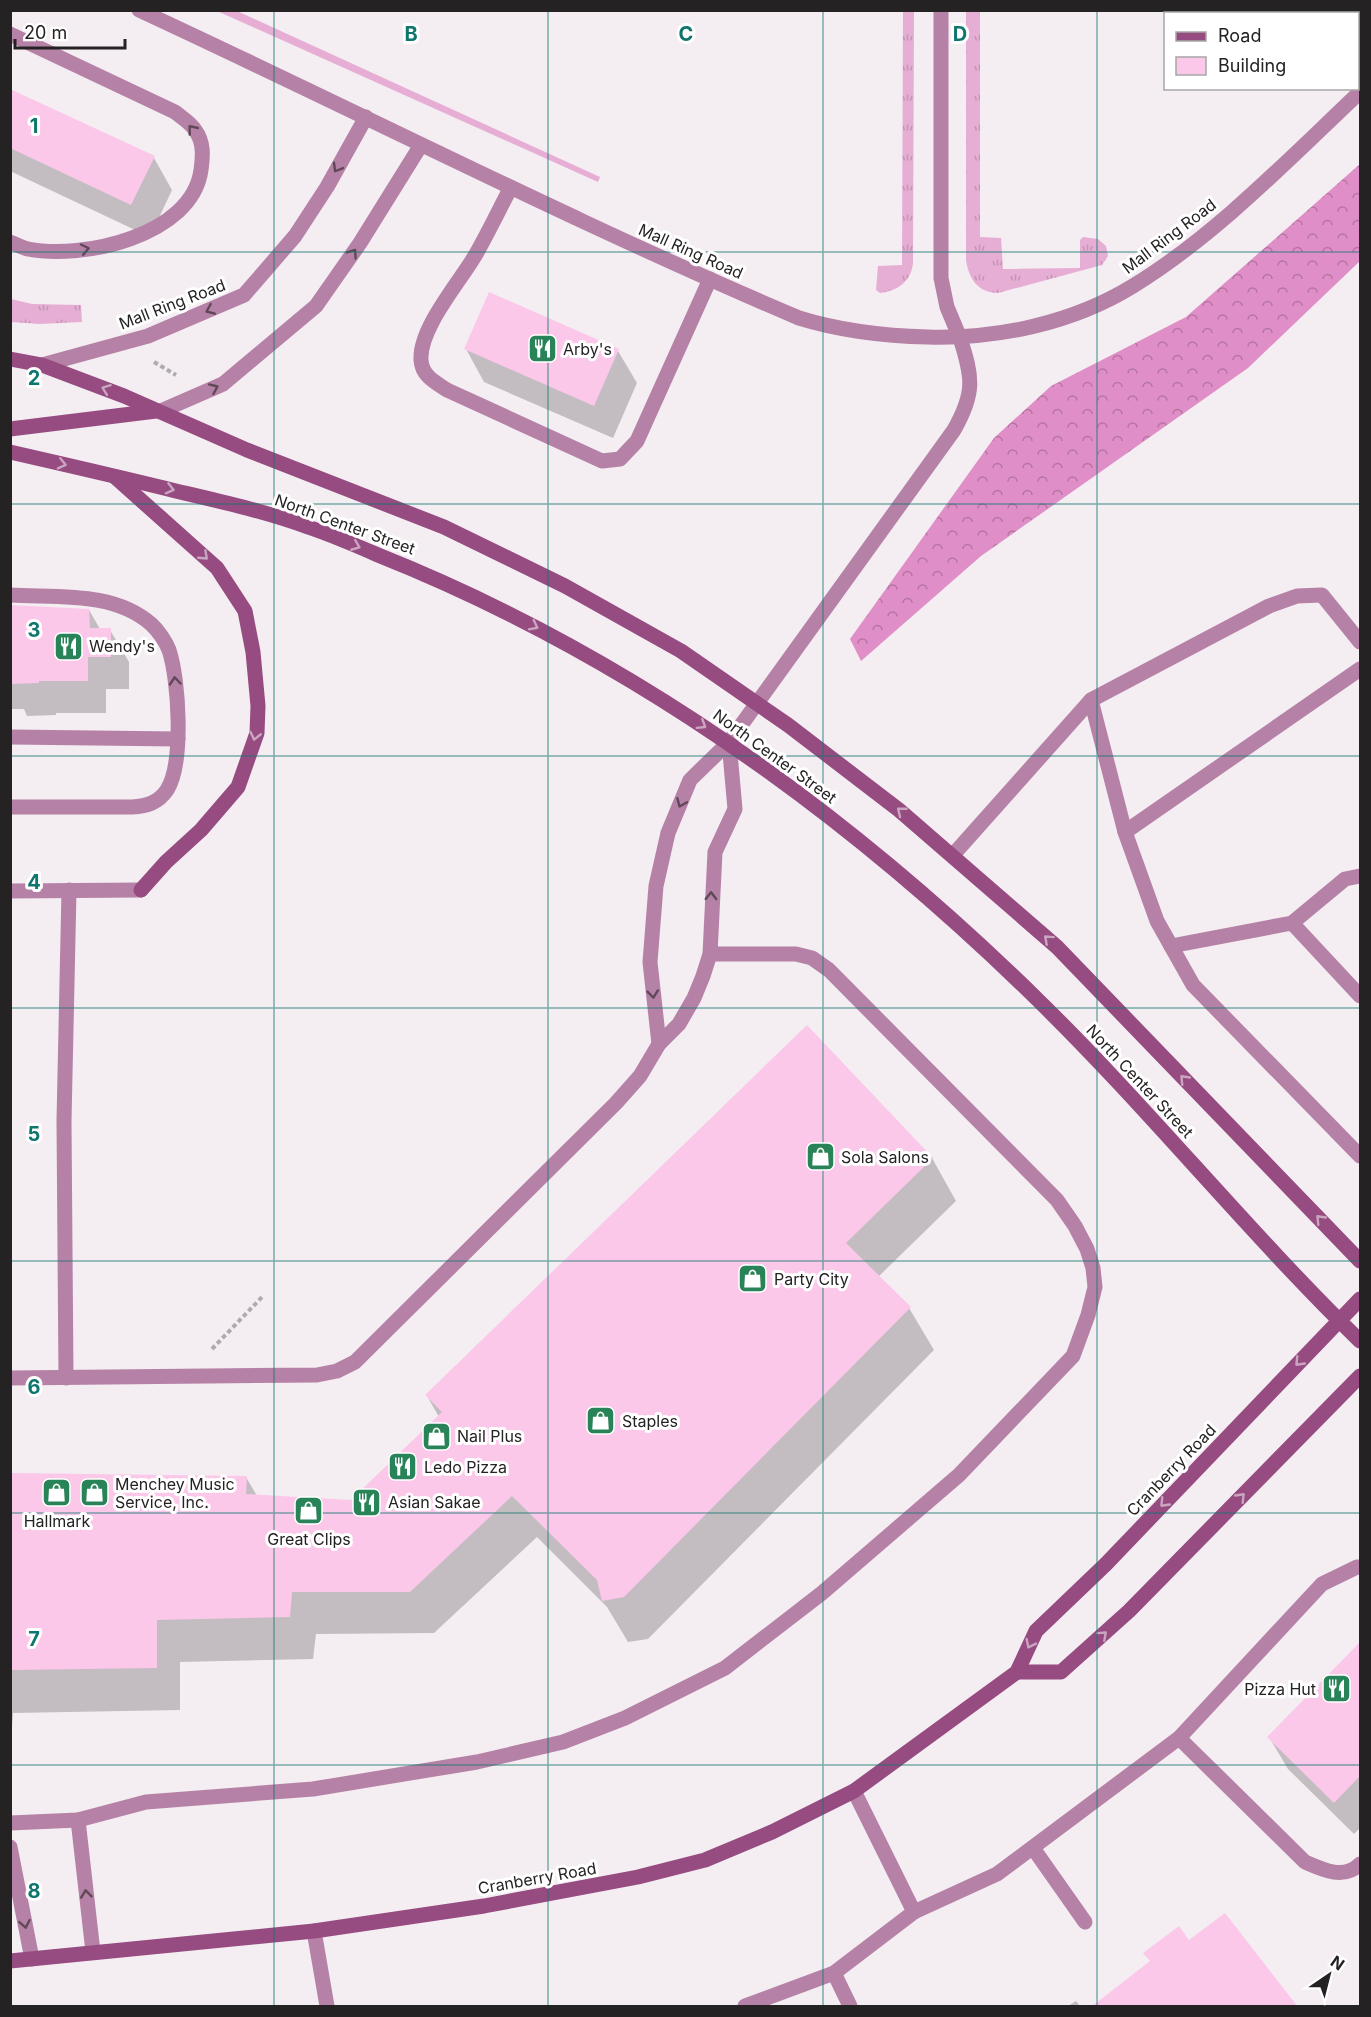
<svg xmlns="http://www.w3.org/2000/svg" width="1371" height="2017" font-family="Inter,sans-serif">
<style>
.grass{fill:url(#grass-tufts)}
.forest{fill:url(#forest-crowns)}
.garden{fill:#e6aed4}
.shadow{fill:#0003}
.building{fill:#fbc8ea}
.lines{fill:none;stroke-linecap:round;stroke-linejoin:round}
.path{stroke:#afaaae;stroke-width:4;stroke-dasharray:4.5 3;stroke-linecap:butt}
.lane{stroke:#b681a6;stroke-width:15}
.street{stroke:#b681a6;stroke-width:15}
.secondary{stroke:#964b81;stroke-width:15}
.oneway{stroke:#5f4858}
.oneway2{stroke:#caa5c0}
.grid{fill:none;stroke:#0f766e;stroke-width:1.5;stroke-opacity:0.55}
.labels{text-anchor:middle;dominant-baseline:central;stroke-width:6;stroke-linejoin:round;paint-order:stroke}
.street-label{font-size:16px;fill:#252224;stroke:#fff}
.poi-label{font-size:16px;fill:#252224;stroke:#fff;text-anchor:start}
.grid-label{font-size:20px;text-anchor:middle;font-weight:bold;fill:#0f766e;stroke:#fff;stroke-width:6;stroke-linejoin:round;paint-order:stroke}
</style>
<defs>
<pattern id="grass-tufts" width="24" height="20" patternUnits="userSpaceOnUse" patternTransform="scale(1.5)"><rect width="24" height="20" fill="#e6aed4"/><path d="M3 7l-1-3M5 7V3M7 7l1-3M15 17l-1-3M17 17v-4M19 17l1-3" fill="none" stroke="#c595b6"/></pattern>
<pattern id="forest-crowns" width="20" height="18" patternUnits="userSpaceOnUse" patternTransform="scale(1.5)"><rect width="20" height="18" fill="#df8ec7"/><path d="M2 6a3 3 0 1 1 6 0M12 15a3 3 0 1 1 6 0" fill="none" stroke="#b574a1"/></pattern>
</defs>
<rect width="100%" height="100%" fill="#f4edf2"/>
<g class="grass">
<path d="M903,11H914L913,263C911,282 897,291 880,293L876,290L878,266L902,265Z"/>
<path d="M966,11H980V237L1001,238L1003,269L1080,268V240L1083,237L1098,239L1106,246L1108,256L1102,265L998,293C978,293 968,278 966,259Z"/>
<polygon points="11,299 32,304 81,305 82,322 40,324 11,322"/>
</g>
<polygon class="forest" points="1360,164 1360,261 1248,368 981,556 861,661 850,639 994,438 1051,386 1186,317"/>
<polygon class="garden" points="217,11 237,11 600,177 598,182"/>
<g class="shadow">
<polygon points="10,90 154,158 172,190 150,237 10,171"/>
<polygon points="466,349 618,351 637,383 613,438 484,382"/>
<polygon points="10,607 89,610 100,629 110,630 129,662 129,689 106,689 106,713 56,713 56,715 27,716 24,709 10,709"/>
<polygon points="932,1158 956,1201 878,1277 909,1308 934,1350 648,1639 628,1642 607,1607 537,1537 434,1633 316,1634 313,1659 180,1662 180,1710 13,1713 10,1756 10,1474 246,1477 257,1496 351,1501 439,1417 427,1396"/>
<polygon points="1360,1644 1360,1828 1354,1834 1288,1769 1269,1737"/>
<polygon points="1076,2001 1080,2006 1068,2006"/>
</g>
<g class="building">
<polygon points="10,89 155,156 131,205 10,148"/>
<polygon points="489,292 619,349 594,406 464,349"/>
<polygon points="10,605 89,609 90,628 111,628 111,657 88,657 88,681 39,681 39,683 10,684"/>
<polygon points="807,1025 933,1158 846,1243 911,1307 624,1597 602,1601 597,1580 512,1496 410,1592 292,1592 290,1617 157,1620 157,1668 10,1670 10,1473 247,1476 246,1494 351,1500 442,1412 425,1395"/>
<polygon points="1360,1642 1360,1776 1334,1803 1267,1737"/>
<polygon points="1225,1913 1298,2007 1091,2007 1150,1961 1143,1953 1179,1926 1189,1940"/>
</g>
<g class="lines">
<g class="path">
<polyline points="154,362 176,375"/>
<polyline points="212,1349 263,1296"/>
</g>
<g class="lane">
<polyline points="941,10 941,278 947,307 960,338"/>
<path d="M10,34L175,112C181,117 191,123 195,130C204,142 203,156 201,170C192,236 82,260 28,249C22,248 16,244 10,242"/>
<path d="M510,189C499,210 488,233 476,254C460,282 419,328 421,360C422,376 435,382 447,390L602,461L620,459L637,441L710,279"/>
<path d="M10,595C58,598 113,591 151,624C158,630 166,642 169,650C179,680 184,763 167,790C158,803 147,806 132,807H10"/>
<polyline points="1360,669 1125,832 1157,921 1193,985 1360,1156"/>
<polyline points="1091,700 1125,832"/>
<polyline points="10,737 178,739"/>
<polyline points="953,855 1091,700 1269,606 1297,596 1322,595 1360,642"/>
<polyline points="1292,923 1345,879 1360,876"/>
<polyline points="1171,946 1292,923 1360,996"/>
<polyline points="66,1378 64,1121 69,890"/>
<polyline points="1179,1738 1322,1584 1357,1567 1360,1567"/>
<polyline points="854,1791 914,1912"/>
<polyline points="1033,1848 1085,1922"/>
<polyline points="314,1931 327,2006"/>
<polyline points="834,1973 850,2006"/>
<path d="M745,2006L834,1973L914,1912L997,1874L1179,1738L1305,1862C1323,1870 1344,1880 1360,1864"/>
</g>
<g class="street">
<path d="M139,10C359,112 575,223 799,318C841,331 884,336 928,337C998,339 1073,323 1133,286C1215,236 1290,158 1360,92"/>
<polyline points="42,365 148,336 244,295 295,236 327,187 366,117"/>
<polyline points="161,411 223,384 316,306 360,243 421,145"/>
<polyline points="10,891 141,890"/>
<path d="M659,1044L650,962L656,886L668,833L690,780L729,742L954,430C975,393 973,378 960,338"/>
<polyline points="10,1378 317,1375 337,1371 355,1362 616,1103 640,1076 659,1044 679,1024 694,998 703,976 710,954 715,852 735,809 729,742"/>
<polyline points="78,1820 93,1952"/>
<polyline points="10,1823 78,1820 146,1802 313,1789 477,1762 563,1742 625,1718 725,1668 822,1593 959,1475 1073,1356 1088,1315 1095,1287 1093,1268 1087,1249 1075,1226 1057,1200 829,970 812,958 796,954 710,954"/>
<polyline points="10,1847 32,1959"/>
</g>
<g class="secondary">
<polyline points="10,359 42,365 124,396 247,450 444,527 565,586 681,651 788,725 899,810 1057,947 1360,1261"/>
<polyline points="10,429 156,411"/>
<path d="M10,452C67,465 124,478 180,492C223,502 267,512 308,527C332,535 355,545 378,555C629,655 849,814 1041,1003C1151,1111 1249,1233 1360,1341"/>
<polyline points="115,477 217,568 245,611 253,652 258,706 257,733 238,787 201,830 166,862 141,890"/>
<polyline points="1017,1672 1061,1672 1129,1611 1360,1376"/>
<polyline points="10,1961 314,1931 484,1906 638,1877 705,1860 772,1832 854,1791 1017,1672 1036,1631 1106,1564 1360,1299"/>
</g>
</g>
<defs><path id="oneway-chevron" d="M-2-3.5L2.5 0L-2 3.5" fill="none" stroke-width="1.6" stroke-linecap="round" stroke-linejoin="round" transform="scale(1.5)"/></defs>
<g class="oneway">
<use href="#oneway-chevron" transform="translate(192 129) rotate(-129)"/>
<use href="#oneway-chevron" transform="translate(337 168) rotate(120)"/>
<use href="#oneway-chevron" transform="translate(85 249) rotate(-12)"/>
<use href="#oneway-chevron" transform="translate(353 253) rotate(-55)"/>
<use href="#oneway-chevron" transform="translate(210 310) rotate(157)"/>
<use href="#oneway-chevron" transform="translate(214 388) rotate(-24)"/>
<use href="#oneway-chevron" transform="translate(175 681) rotate(-95)"/>
<use href="#oneway-chevron" transform="translate(681 803) rotate(113)"/>
<use href="#oneway-chevron" transform="translate(711 896) rotate(-89)"/>
<use href="#oneway-chevron" transform="translate(653 994) rotate(84)"/>
<use href="#oneway-chevron" transform="translate(86 1894) rotate(-96)"/>
<use href="#oneway-chevron" transform="translate(25 1924) rotate(79)"/>
</g>
<g class="oneway2">
<use href="#oneway-chevron" transform="translate(106 389) rotate(-159)"/>
<use href="#oneway-chevron" transform="translate(62 464) rotate(13)"/>
<use href="#oneway-chevron" transform="translate(170 489) rotate(14)"/>
<use href="#oneway-chevron" transform="translate(356 546) rotate(22)"/>
<use href="#oneway-chevron" transform="translate(204 556) rotate(43)"/>
<use href="#oneway-chevron" transform="translate(534 626) rotate(27)"/>
<use href="#oneway-chevron" transform="translate(702 725) rotate(32)"/>
<use href="#oneway-chevron" transform="translate(255 736) rotate(103)"/>
<use href="#oneway-chevron" transform="translate(901 811) rotate(-141)"/>
<use href="#oneway-chevron" transform="translate(1048 939) rotate(-138)"/>
<use href="#oneway-chevron" transform="translate(1184 1079) rotate(-134)"/>
<use href="#oneway-chevron" transform="translate(1320 1219) rotate(-134)"/>
<use href="#oneway-chevron" transform="translate(1299 1362) rotate(134)"/>
<use href="#oneway-chevron" transform="translate(1241 1497) rotate(-46)"/>
<use href="#oneway-chevron" transform="translate(1164 1503) rotate(134)"/>
<use href="#oneway-chevron" transform="translate(1103 1635) rotate(-42)"/>
<use href="#oneway-chevron" transform="translate(1030 1644) rotate(116)"/>
</g>
<path class="grid" d="M274,10V2006M548,10V2006M823,10V2006M1097,10V2006M10,252H1360M10,504H1360M10,756H1360M10,1008H1360M10,1261H1360M10,1513H1360M10,1765H1360"/>
<defs>
<symbol id="restaurant-square" viewBox="-11 -11 22 22"><rect x="-9" y="-9" width="18" height="18" rx="4" fill="#298358" stroke="#fff"/><path d="M-5-6h1v4h1v-4h1v4h1v-4h1v5L-1.5 .5V6h-2V.5L-5-1ZM5-6V6H3V1.5H1.5Q1.5-4 5-6Z" fill="#fff"/></symbol>
<symbol id="shop-square" viewBox="-11 -11 22 22"><rect x="-9" y="-9" width="18" height="18" rx="4" fill="#298358" stroke="#fff"/><path d="M-5-2.5h2.3a2.7 3.5 0 0 1 5.4 0H5L5.5 6h-11ZM-1.5-2.5h3a1.5 2.3 0 0 0-3 0Z" fill="#fff"/></symbol>
</defs>
<g fill-rule="evenodd">
<use href="#restaurant-square" x="526" y="332" width="33" height="33"/>
<use href="#restaurant-square" x="52" y="630" width="33" height="33"/>
<use href="#shop-square" x="804" y="1140" width="33" height="33"/>
<use href="#shop-square" x="736" y="1262" width="33" height="33"/>
<use href="#shop-square" x="584" y="1404" width="33" height="33"/>
<use href="#shop-square" x="420" y="1420" width="33" height="33"/>
<use href="#restaurant-square" x="386" y="1450" width="33" height="33"/>
<use href="#shop-square" x="40" y="1476" width="33" height="33"/>
<use href="#shop-square" x="78" y="1476" width="33" height="33"/>
<use href="#restaurant-square" x="350" y="1486" width="33" height="33"/>
<use href="#shop-square" x="292" y="1494" width="33" height="33"/>
<use href="#restaurant-square" x="1320" y="1672" width="33" height="33"/>
</g>
<g class="labels">
<g class="street-label">
<text transform="translate(1169 236) rotate(-37)">Mall Ring Road</text>
<text transform="translate(691 251) rotate(24)">Mall Ring Road</text>
<text transform="translate(172 304) rotate(-21)">Mall Ring Road</text>
<text transform="translate(345 524) rotate(20)">North Center Street</text>
<text transform="translate(775 756) rotate(36)">North Center Street</text>
<text transform="translate(1140 1081) rotate(47)">North Center Street</text>
<text transform="translate(1171 1470) rotate(-46)">Cranberry Road</text>
<text transform="translate(537 1878) rotate(-10)">Cranberry Road</text>
</g>
<g class="poi-label">
<text x="563" y="349">Arby's</text>
<text x="89" y="646">Wendy's</text>
<text x="841" y="1157">Sola Salons</text>
<text x="774" y="1279">Party City</text>
<text x="622" y="1421">Staples</text>
<text x="457" y="1436">Nail Plus</text>
<text x="424" y="1467">Ledo Pizza</text>
<text x="115" y="1484">Menchey Music<tspan x="115" dy="18">Service, Inc.</tspan></text>
<text x="388" y="1502">Asian Sakae</text>
<text x="57" y="1521" text-anchor="middle">Hallmark</text>
<text x="309" y="1539" text-anchor="middle">Great Clips</text>
<text x="1316" y="1689" text-anchor="end">Pizza Hut</text>
</g>
</g>
<g class="grid-label">
<text x="411" y="41">B</text>
<text x="686" y="41">C</text>
<text x="960" y="41">D</text>
<text x="34" y="133">1</text>
<text x="34" y="385">2</text>
<text x="34" y="637">3</text>
<text x="34" y="889">4</text>
<text x="34" y="1141">5</text>
<text x="34" y="1394">6</text>
<text x="34" y="1646">7</text>
<text x="34" y="1898">8</text>
</g>
<rect width="1371" height="2017" fill="none" stroke="#252224" stroke-width="24"/>
<rect x="1164" y="12" width="195" height="78" fill="#ffffff" stroke="#a8a7a7" stroke-width="1.5"/>
<rect x="1176" y="32" width="30" height="9" fill="#964b81" stroke="#a8a7a7" stroke-width="1.5"/>
<text x="1218" y="42" font-size="18" fill="#252224">Road</text>
<rect x="1176" y="57" width="30" height="18" fill="#fbc8ea" stroke="#a8a7a7" stroke-width="1.5"/>
<text x="1218" y="72" font-size="18" fill="#252224">Building</text>
<g transform="translate(1329 1975) rotate(35)" stroke="#ffffff" stroke-width="4.5" paint-order="stroke">
<path d="M0-4.5L10 22L0 15L-10 22Z" fill="#252224"/>
<text y="-9" font-size="16" font-weight="bold" text-anchor="middle" fill="#252224">N</text>
</g>
<path d="M15 39v9h110v-9" fill="none" stroke="#252224" stroke-width="3"/>
<text x="24" y="39" font-size="18" fill="#252224" stroke="#ffffff" stroke-width="4.5" paint-order="stroke">20 m</text>
</svg>
